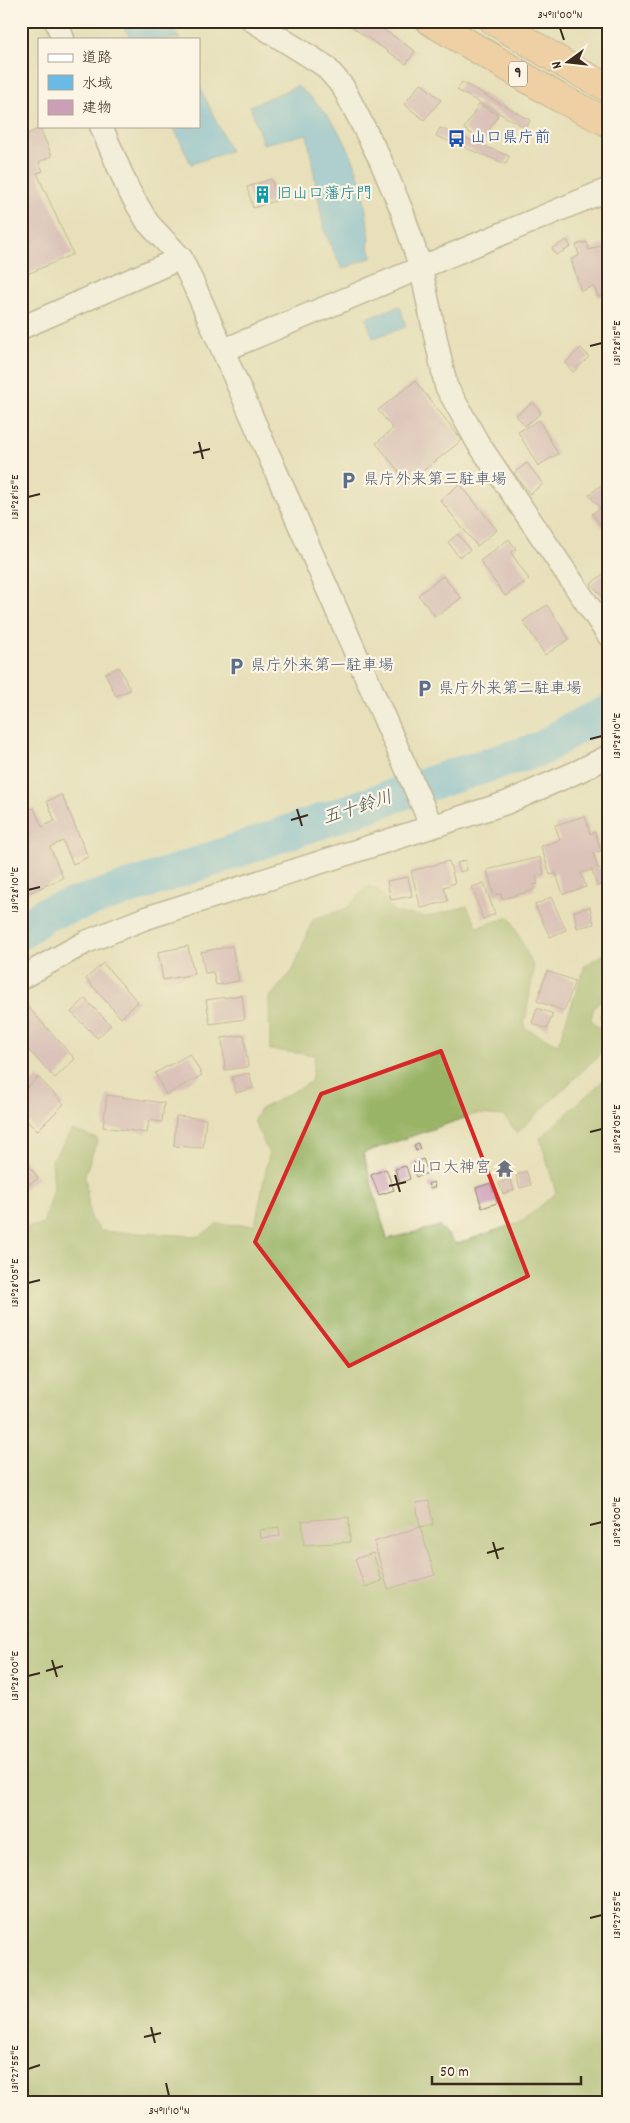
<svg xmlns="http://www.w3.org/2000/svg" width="630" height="2123" font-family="Dekko,'Klee One',sans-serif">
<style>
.forest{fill:#99b466;stroke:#6a6f42}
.water{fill:#69bbe5;stroke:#527282}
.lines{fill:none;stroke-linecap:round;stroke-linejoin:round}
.river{stroke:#69bbe5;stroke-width:35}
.building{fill:#cc9fb9}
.minor-casing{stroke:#91856c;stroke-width:25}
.highway-casing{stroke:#91856c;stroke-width:30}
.minor{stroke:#fff;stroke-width:22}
.highway{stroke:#f9bd89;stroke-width:28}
.marked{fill:none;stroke:#d62828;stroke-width:4;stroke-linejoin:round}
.ticks{fill:none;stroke:#3b2a1e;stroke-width:2}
.labels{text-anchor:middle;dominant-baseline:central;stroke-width:4.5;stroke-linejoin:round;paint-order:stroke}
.shield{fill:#fcf5e5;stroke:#75675a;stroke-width:1}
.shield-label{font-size:15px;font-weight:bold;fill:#3b2a1e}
.transit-label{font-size:16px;fill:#164399;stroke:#fcf5e5;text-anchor:start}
.culture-label{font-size:16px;fill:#0d838f;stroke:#fcf5e5;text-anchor:start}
.service-label{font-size:16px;fill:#4e5e75;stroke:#fcf5e5;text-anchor:start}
.worship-label{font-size:16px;fill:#5b616d;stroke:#fcf5e5;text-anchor:end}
.water-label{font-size:18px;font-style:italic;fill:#49565a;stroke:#fcf5e5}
.neatline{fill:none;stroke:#3b2a1e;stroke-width:2}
.ticks-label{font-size:12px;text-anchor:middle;fill:#3b2a1e}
</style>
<rect width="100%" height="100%" fill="#fcf5e5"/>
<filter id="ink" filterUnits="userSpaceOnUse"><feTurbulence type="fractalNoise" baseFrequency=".02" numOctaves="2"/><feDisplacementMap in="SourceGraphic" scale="10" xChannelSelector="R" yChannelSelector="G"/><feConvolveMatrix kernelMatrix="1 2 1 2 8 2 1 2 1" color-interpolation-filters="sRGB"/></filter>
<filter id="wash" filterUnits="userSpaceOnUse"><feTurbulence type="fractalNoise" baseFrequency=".0096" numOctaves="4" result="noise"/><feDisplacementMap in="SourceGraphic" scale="20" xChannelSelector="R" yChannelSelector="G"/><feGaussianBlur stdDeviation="1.12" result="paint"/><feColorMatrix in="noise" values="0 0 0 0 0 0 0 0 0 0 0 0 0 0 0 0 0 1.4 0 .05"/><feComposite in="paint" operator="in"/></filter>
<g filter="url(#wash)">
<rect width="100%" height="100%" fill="#e7e0ba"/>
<polygon class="forest" points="368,886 378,890 394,912 427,917 467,906 477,927 510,917 534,968 524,1028 558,1044 585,965 609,951 609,991 594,1007 591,1019 609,1040 609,1046 517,1133 504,1116 476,1114 363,1153 387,1239 440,1226 456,1244 523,1221 556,1193 540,1138 609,1075 609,2102 21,2102 21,1229 43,1224 54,1189 52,1160 72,1130 98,1139 85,1174 90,1218 101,1231 200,1236 217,1224 255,1225 269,1154 254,1121 259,1110 311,1082 315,1055 270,1050 269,998 293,970 313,919 347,908"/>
<g class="water">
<polygon points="118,21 167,21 180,39 132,39"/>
<polygon points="199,85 230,151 191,164 173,126 199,126"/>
<path d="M297,86C327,108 349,142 359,177C365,196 366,218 370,238L368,246L373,257L342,269L324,230L307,134L263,144L250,106Z"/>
<polygon points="400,306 406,327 373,338 366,318"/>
</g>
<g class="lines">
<polyline class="river" points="21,932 45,914 143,883 437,781 543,748 571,730 609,712"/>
</g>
<g id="blocks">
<g class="building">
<polygon points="351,21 371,21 415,51 406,64 349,25"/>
<polygon points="462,82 530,120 526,128 457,90"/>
<polygon points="421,83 441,100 424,120 404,104"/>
<polygon points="479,104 498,115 483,141 464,129"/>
<polygon points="24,128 27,134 40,128 52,156 39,162 43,171 37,173 73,254 21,277 21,129"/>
<polygon points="440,128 509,156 506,164 436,136"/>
<polygon points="271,179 278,200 253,208 247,187"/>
<polygon points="567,240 571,247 556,255 552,248"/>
<polygon points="587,242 589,250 609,243 609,307 604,295 598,297 594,286 581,291 571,259 579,256 576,245"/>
<polygon points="581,348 589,357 573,372 565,363"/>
<polygon points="415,381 462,440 408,483 376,443 393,429 378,410"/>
<polygon points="533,402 541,413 525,426 516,415"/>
<polygon points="539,420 558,454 538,466 518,432"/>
<polygon points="527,463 543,484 530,494 514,473"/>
<polygon points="606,481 609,484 609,522 602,527 592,514 600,508 589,495"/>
<polygon points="460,484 497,530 477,546 440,500"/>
<polygon points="458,534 470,550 459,557 448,542"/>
<polygon points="509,539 516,549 511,553 529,579 505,596 480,561"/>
<polygon points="609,569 609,604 591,584"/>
<polygon points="443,576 461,598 436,617 418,595"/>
<polygon points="547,605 569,639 545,655 523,621"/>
<polygon points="119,667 130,690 116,696 105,673"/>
<polygon points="62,795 88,857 73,864 63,841 50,847 63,878 21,896 21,796 27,810 34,808 42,827 55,821 47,801"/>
<polygon points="585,816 590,834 595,832 601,851 593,853 598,869 605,867 609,882 597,886 592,870 581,873 586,887 563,894 556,873 550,875 541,846 560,840 555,825"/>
<polygon points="540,857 544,874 536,876 538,884 533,885 534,890 502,899 501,894 494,895 487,870"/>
<polygon points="465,860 467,870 460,872 457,863"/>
<polygon points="449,861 455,883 444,887 448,901 421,908 411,871"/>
<polygon points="408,877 412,896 391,900 387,881"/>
<polygon points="484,883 495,914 483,919 472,887"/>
<polygon points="551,897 566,930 550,937 535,905"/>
<polygon points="590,907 594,924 577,928 574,911"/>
<polygon points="188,946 194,974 163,980 158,952"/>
<polygon points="232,946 239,981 216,985 213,972 205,973 201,952"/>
<polygon points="103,963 138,1002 121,1018 86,979"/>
<polygon points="547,971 575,981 564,1011 537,1001"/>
<polygon points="242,995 245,1019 210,1024 206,1000"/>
<polygon points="85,999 111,1025 97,1038 71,1012"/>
<polygon points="27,1006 75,1059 55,1078 21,1042 21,1012"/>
<polygon points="537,1008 553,1014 547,1029 532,1023"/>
<polygon points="609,1012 609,1029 600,1019"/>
<polygon points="244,1035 248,1067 225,1070 222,1038"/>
<polygon points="190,1054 202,1075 166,1095 155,1073"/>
<polygon points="249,1073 253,1088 236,1093 232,1077"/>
<polygon points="38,1077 64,1104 37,1131 21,1115 21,1094"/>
<polygon points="107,1095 164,1103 162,1122 149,1120 147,1133 103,1127"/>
<polygon points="176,1116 206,1119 203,1148 174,1146"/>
<polygon points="418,1143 420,1149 416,1151 414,1145"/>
<polygon points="21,1155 38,1178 21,1191"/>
<polygon points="423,1159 428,1173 416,1177 412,1164"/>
<polygon points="406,1166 410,1179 400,1183 395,1169"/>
<polygon points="386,1169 394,1190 379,1195 371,1175"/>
<polygon points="526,1171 531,1185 520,1188 516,1175"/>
<polygon points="510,1179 514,1190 503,1194 499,1183"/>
<polygon points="433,1182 435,1187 430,1189 428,1184"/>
<polygon points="491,1183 497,1203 482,1208 476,1188"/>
<polygon points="429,1501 433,1525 420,1527 416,1503"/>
<polygon points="349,1517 350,1542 304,1545 302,1521"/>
<polygon points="279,1527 280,1536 261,1538 260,1530"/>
<polygon points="420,1527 435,1575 388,1589 374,1542"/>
<polygon points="373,1553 382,1581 365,1587 355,1559"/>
</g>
</g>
</g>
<g filter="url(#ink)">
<use href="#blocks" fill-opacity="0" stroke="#91856c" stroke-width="1"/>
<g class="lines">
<defs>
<g id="minor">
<polyline points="56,21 63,39"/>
<polyline points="253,21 325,66 343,87 380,159 402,211 421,269 446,386 478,443 609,636"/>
<polyline points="101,126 128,189 148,223 181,258 198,294 432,827"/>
<polyline points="21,328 181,258"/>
<polyline points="224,350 609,189"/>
<polyline points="21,978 86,942 146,918 506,803 579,771 609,756"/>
</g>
<g id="highway">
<polyline points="430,21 558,97 609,123"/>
<polyline points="494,21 571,68 609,88"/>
</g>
</defs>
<use href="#minor" class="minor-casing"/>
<use href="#highway" class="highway-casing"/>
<use href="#minor" class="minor"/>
<use href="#highway" class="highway"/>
</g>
</g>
<path d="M0 0H630V2123H0ZM441,1051L528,1276L349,1366L255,1242L321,1094Z" fill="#e7e0ba" fill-opacity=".55" fill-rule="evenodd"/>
<path class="marked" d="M441,1051L528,1276L349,1366L255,1242L321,1094Z"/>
<path class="ticks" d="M560,28L564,40M590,346L602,343M199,442L203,459M193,453L210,449M28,497L40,494M590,739L602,736M297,809L302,826M291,820L308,815M28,890L40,887M590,1132L602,1129M395,1175L400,1192M389,1186L406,1182M28,1283L40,1280M590,1525L602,1522M493,1542L498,1559M487,1553L504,1548M52,1660L57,1677M46,1671L63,1666M28,1676L40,1673M590,1918L602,1915M151,2027L155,2043M144,2037L161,2033M28,2069L40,2065M166,2083L169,2096"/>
<defs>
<symbol id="bus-bare" viewBox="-9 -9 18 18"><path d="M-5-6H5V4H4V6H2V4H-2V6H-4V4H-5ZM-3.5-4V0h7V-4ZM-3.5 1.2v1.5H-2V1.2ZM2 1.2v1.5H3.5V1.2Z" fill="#1a4fb4" stroke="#fcf5e5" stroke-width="2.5" paint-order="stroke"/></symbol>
<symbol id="building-bare" viewBox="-9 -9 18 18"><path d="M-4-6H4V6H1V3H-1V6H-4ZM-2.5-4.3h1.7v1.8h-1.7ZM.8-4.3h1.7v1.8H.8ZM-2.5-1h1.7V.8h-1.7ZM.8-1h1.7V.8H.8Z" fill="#0f9aa8" stroke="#fcf5e5" stroke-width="2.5" paint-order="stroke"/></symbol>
<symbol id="parking-bare" viewBox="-9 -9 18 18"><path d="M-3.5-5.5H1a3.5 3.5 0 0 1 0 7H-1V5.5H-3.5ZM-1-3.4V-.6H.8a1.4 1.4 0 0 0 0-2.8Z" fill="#5c6f8a" stroke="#fcf5e5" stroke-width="2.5" paint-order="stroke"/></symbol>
<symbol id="temple-bare" viewBox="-9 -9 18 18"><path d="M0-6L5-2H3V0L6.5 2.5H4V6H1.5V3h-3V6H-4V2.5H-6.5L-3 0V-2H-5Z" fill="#6b7280" stroke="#fcf5e5" stroke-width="2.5" paint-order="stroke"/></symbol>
</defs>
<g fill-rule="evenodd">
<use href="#bus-bare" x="444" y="126" width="25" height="25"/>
<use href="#building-bare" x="250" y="182" width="25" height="25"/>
<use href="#parking-bare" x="336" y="468" width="25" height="25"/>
<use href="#parking-bare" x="224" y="654" width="25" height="25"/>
<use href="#parking-bare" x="412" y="676" width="25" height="25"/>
<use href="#temple-bare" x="492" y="1156" width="25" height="25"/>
</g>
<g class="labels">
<rect class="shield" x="509" y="61.5" width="18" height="25" rx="4"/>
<g class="shield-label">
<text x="518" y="74">9</text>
</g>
<g class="transit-label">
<text x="470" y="138">山口県庁前</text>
</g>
<g class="culture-label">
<text x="276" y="194">旧山口藩庁門</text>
</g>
<g class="service-label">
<text x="363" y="480">県庁外来第三駐車場</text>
<text x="250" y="666">県庁外来第一駐車場</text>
<text x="438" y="689">県庁外来第二駐車場</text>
</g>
<g class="worship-label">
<text x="491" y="1168">山口大神宮</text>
</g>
<g class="water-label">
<text transform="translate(358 809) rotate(-18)">五十鈴川</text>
</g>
</g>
<rect width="630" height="2123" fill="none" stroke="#fcf5e5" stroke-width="55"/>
<rect x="38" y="38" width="162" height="90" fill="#fcf5e5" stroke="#afa495"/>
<rect x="48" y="54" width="25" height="8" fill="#ffffff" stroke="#afa495"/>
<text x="82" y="62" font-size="15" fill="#3b2a1e">道路</text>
<rect x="48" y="75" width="25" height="15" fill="#69bbe5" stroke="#afa495"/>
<text x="82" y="88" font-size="15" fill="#3b2a1e">水域</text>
<rect x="48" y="100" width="25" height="15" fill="#cc9fb9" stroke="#afa495"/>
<text x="82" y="112" font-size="15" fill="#3b2a1e">建物</text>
<g transform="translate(568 62) rotate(255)" stroke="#fcf5e5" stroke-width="4" paint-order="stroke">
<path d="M0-4L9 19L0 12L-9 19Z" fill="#3b2a1e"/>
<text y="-8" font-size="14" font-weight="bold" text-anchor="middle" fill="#3b2a1e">N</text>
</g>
<path d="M432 2076v8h149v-8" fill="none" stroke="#3b2a1e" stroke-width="2.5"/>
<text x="440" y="2076" font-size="15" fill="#3b2a1e" stroke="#fcf5e5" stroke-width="4" paint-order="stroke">50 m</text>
<rect x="28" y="28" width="574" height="2068" class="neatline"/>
<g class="ticks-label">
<text x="560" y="18">34°11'00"N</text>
<text transform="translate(616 343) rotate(-90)" y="4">131°28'15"E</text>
<text transform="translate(14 497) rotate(-90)" y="4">131°28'15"E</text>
<text transform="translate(616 736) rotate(-90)" y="4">131°28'10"E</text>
<text transform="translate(14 890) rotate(-90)" y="4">131°28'10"E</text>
<text transform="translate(616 1129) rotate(-90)" y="4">131°28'05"E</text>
<text transform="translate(14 1283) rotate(-90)" y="4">131°28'05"E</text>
<text transform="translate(616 1522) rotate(-90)" y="4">131°28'00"E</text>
<text transform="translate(14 1676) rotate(-90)" y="4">131°28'00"E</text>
<text transform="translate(616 1915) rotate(-90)" y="4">131°27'55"E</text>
<text transform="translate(14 2069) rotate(-90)" y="4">131°27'55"E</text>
<text x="169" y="2114">34°11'10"N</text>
</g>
</svg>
